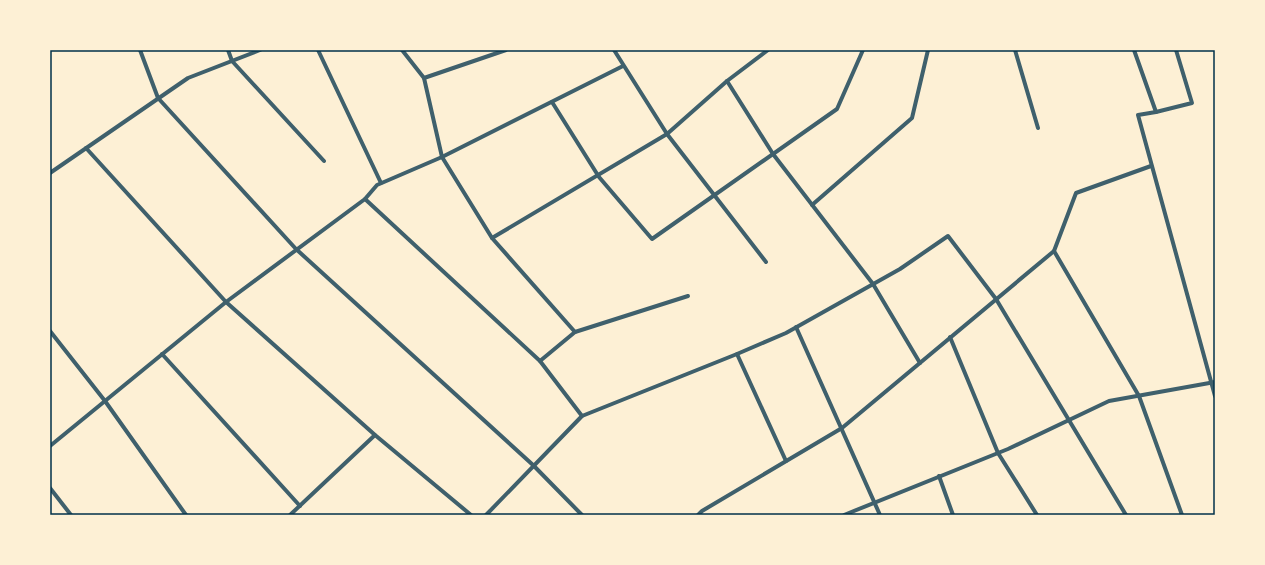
<svg xmlns="http://www.w3.org/2000/svg" width="1265" height="565" font-family="'Open Sans',sans-serif">
<style>
.lines{fill:none;stroke-linecap:round;stroke-linejoin:round}
.minor{stroke:#3f606c;stroke-width:4}
.neatline{fill:none;stroke:#003049;stroke-width:1.5}
</style>
<rect width="100%" height="100%" fill="#fdf0d5"/>
<g class="lines">
<g class="minor">
<polyline points="140,50 158,98 296,249 533,465 582,515"/>
<polyline points="228,50 232,61 324,161"/>
<polyline points="318,50 381,183"/>
<polyline points="402,50 424,78 442,157 492,238 575,332"/>
<polyline points="614,50 667,134 766,262"/>
<polyline points="1015,50 1038,128"/>
<polyline points="1134,50 1156,112 1138,115 1215,396"/>
<polyline points="424,78 506,50"/>
<polyline points="727,81 773,154 873,284 920,363"/>
<polyline points="552,102 599,177 652,239 837,109 863,50"/>
<polyline points="1156,112 1192,103 1176,50"/>
<polyline points="86,148 226,302 375,435 471,515"/>
<polyline points="50,173 188,78 260,50"/>
<polyline points="365,199 540,361 582,416"/>
<polyline points="812,205 912,118 928,50"/>
<polyline points="492,238 667,134 727,81 768,50"/>
<polyline points="1054,251 1139,396 1182,515"/>
<polyline points="796,327 880,515"/>
<polyline points="50,331 105,401 186,515"/>
<polyline points="950,337 998,453 1037,515"/>
<polyline points="162,354 300,506"/>
<polyline points="737,354 786,461"/>
<polyline points="540,361 575,332 688,296"/>
<polyline points="50,446 226,302 365,199 377,185 442,157 623,66"/>
<polyline points="939,476 953,515"/>
<polyline points="50,488 71,515"/>
<polyline points="290,515 375,435"/>
<polyline points="486,515 582,416 737,354 786,333 900,269 948,236 996,299 1126,515"/>
<polyline points="698,515 702,511 842,428 1054,251 1076,193 1151,166"/>
<polyline points="844,515 1008,449 1109,401 1215,382"/>
</g>
</g>
<rect width="1265" height="565" fill="none" stroke="#fdf0d5" stroke-width="102"/>
<rect x="51" y="51" width="1163" height="463" class="neatline"/>
</svg>
